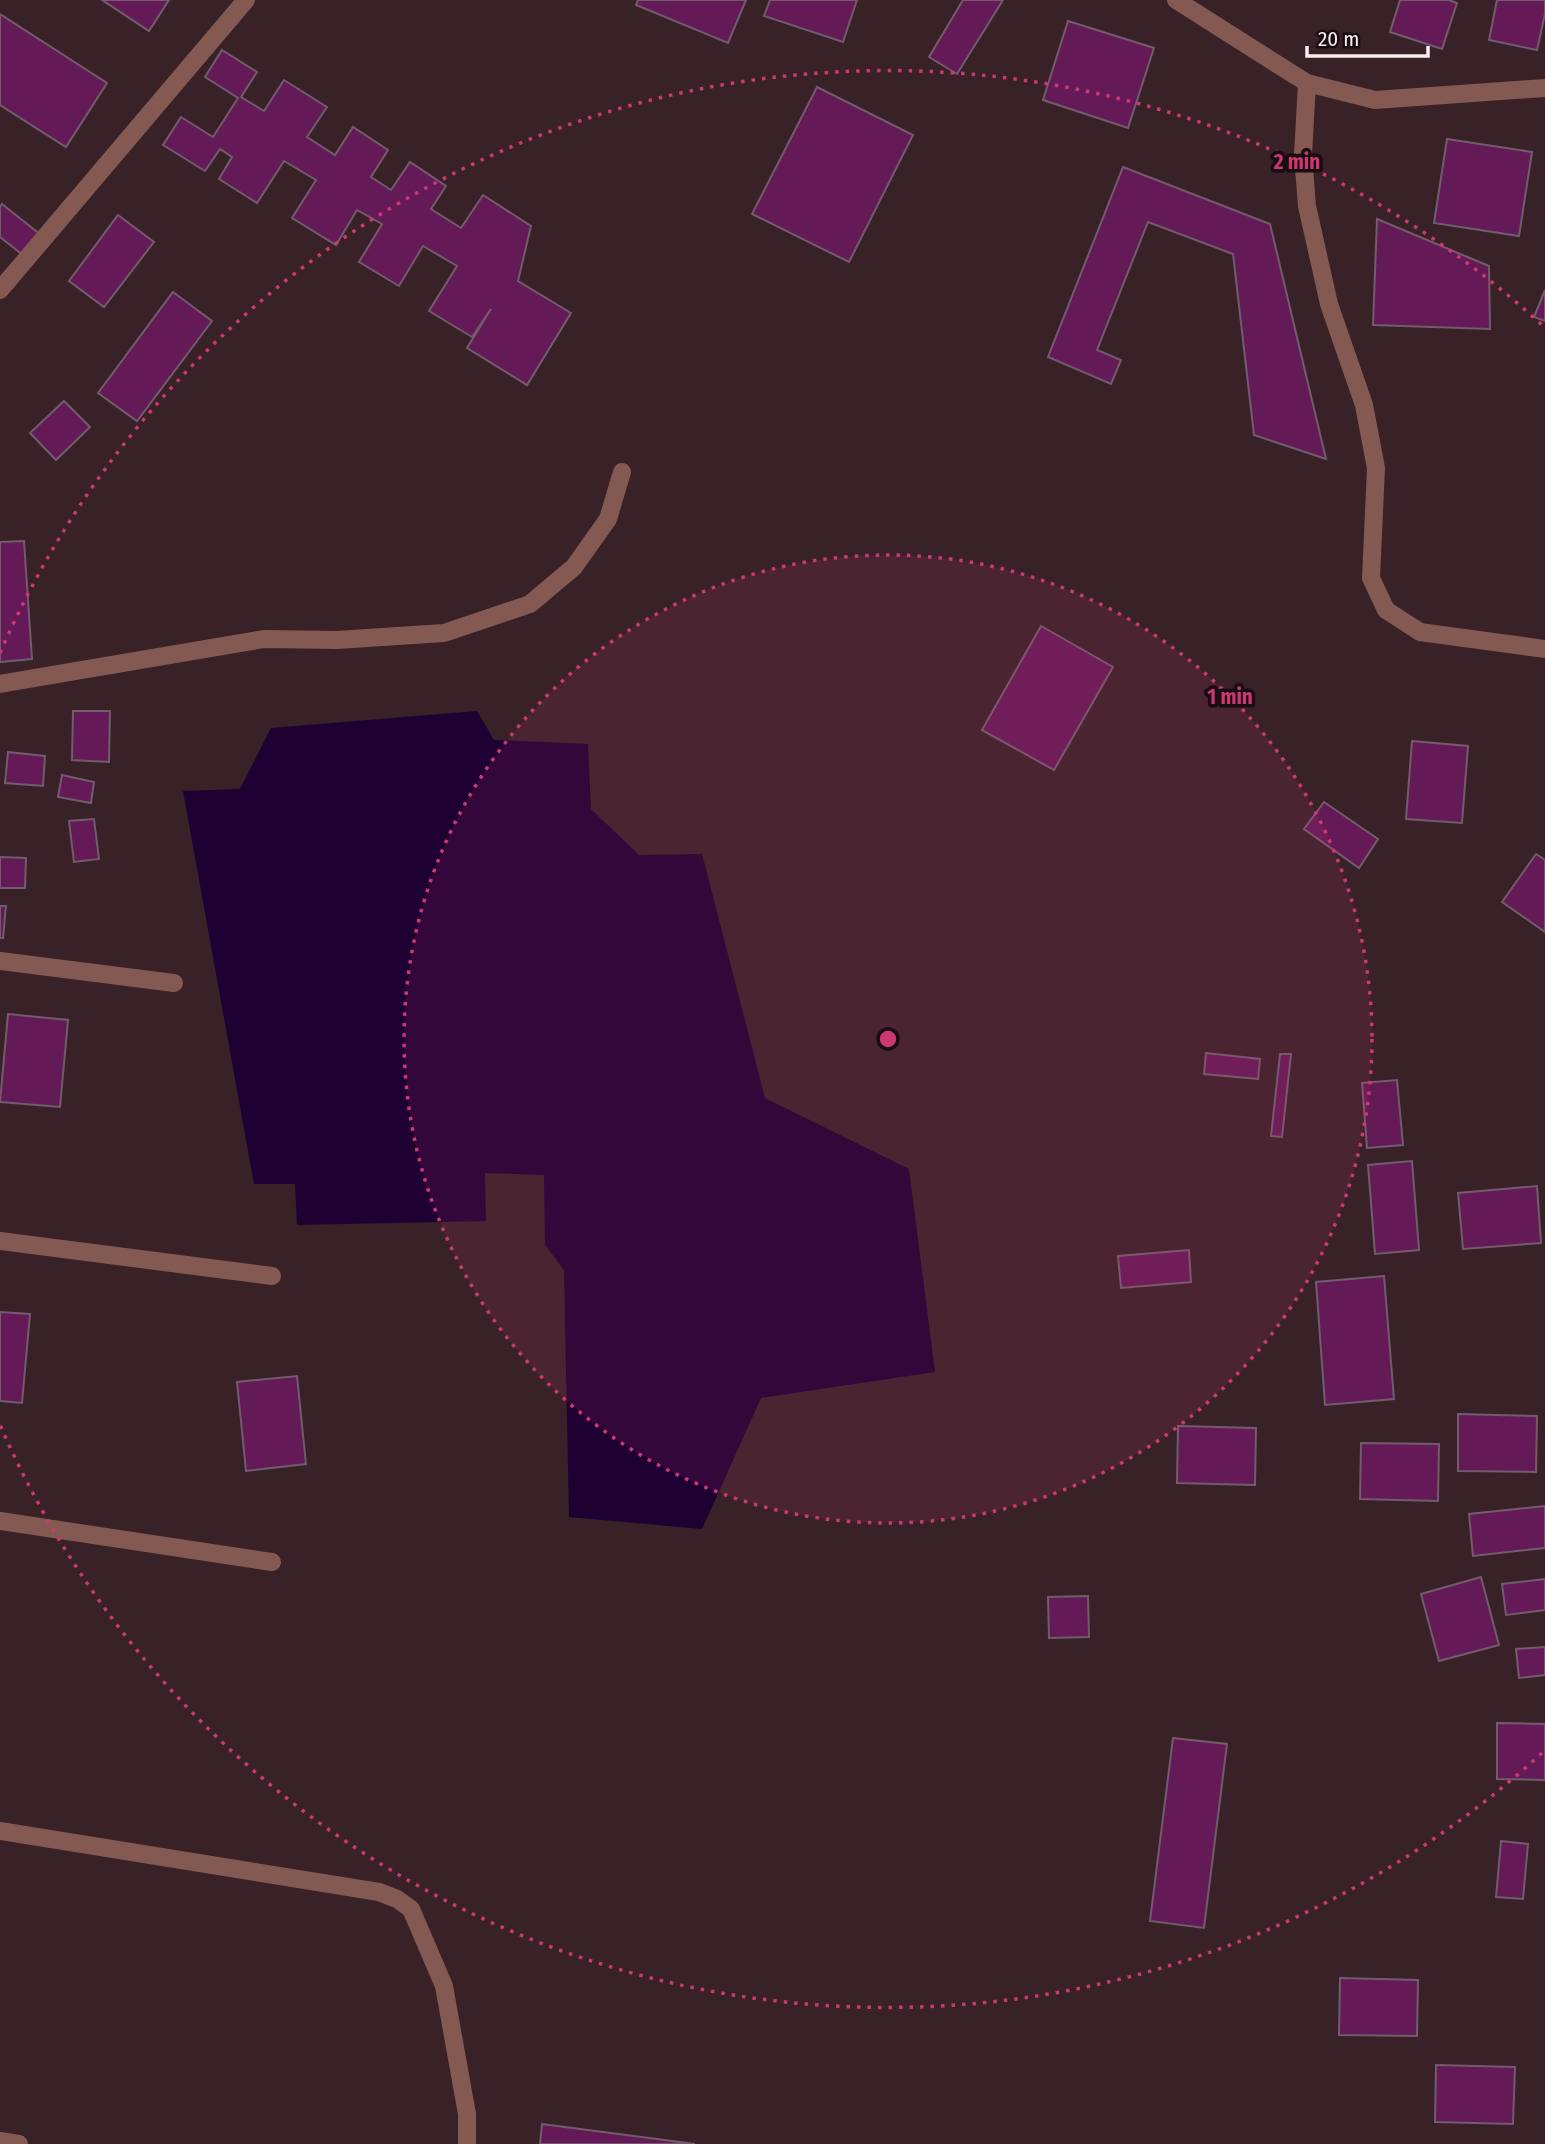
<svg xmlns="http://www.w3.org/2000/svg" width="1545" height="2144" font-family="'Fira Sans Condensed',sans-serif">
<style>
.water{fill:#1e0032}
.building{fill:#631a57;stroke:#725c6c;stroke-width:2}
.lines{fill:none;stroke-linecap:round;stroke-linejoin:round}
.service{stroke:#835952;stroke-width:18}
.minor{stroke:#835952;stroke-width:18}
.ring{fill:none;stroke:#cb3872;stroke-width:3.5;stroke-dasharray:3.5 7}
.centre{fill:#cb3872;stroke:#180e11;stroke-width:3.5}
.ring-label{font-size:21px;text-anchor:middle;font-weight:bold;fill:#cb3872;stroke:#180e11;stroke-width:7;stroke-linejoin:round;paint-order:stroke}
</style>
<rect width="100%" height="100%" fill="#382127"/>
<polygon class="water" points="477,711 494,740 588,744 591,809 639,855 702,854 765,1098 909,1169 935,1372 761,1398 702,1529 569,1517 564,1270 545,1245 544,1175 485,1173 486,1221 297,1225 295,1184 254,1184 183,791 240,789 271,728"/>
<g class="building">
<polygon points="102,0 169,0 149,31"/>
<polygon points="638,0 746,0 728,43 636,5"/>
<polygon points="770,0 857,0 843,42 764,16"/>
<polygon points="963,0 1003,0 957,74 929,57"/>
<polygon points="1400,0 1449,0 1457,3 1442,49 1390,32"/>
<polygon points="1497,0 1545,0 1545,14 1537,50 1489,40"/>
<polygon points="0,14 107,83 66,147 0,105"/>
<polygon points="1068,21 1154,48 1128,128 1043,100"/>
<polygon points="222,50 257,72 241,97 264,111 284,80 327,107 307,137 335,155 353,127 388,150 371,177 391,190 410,162 446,186 431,209 461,228 483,195 531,226 518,281 571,313 527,385 467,348 491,309 472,337 429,311 457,266 423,246 399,286 359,262 382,224 357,210 336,245 292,218 316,180 284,161 257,203 219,179 232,157 220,149 205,171 163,145 181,117 213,137 238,98 205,77"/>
<polygon points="817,87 913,135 849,262 752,214"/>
<polygon points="1447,139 1532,152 1519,236 1434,223"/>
<polygon points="1123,167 1270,224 1326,459 1254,435 1233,254 1148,222 1097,350 1121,360 1111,384 1048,357"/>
<polygon points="2,204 41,235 24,256 0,237 0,207"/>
<polygon points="118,215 154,242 104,307 69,281"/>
<polygon points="1377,219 1489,266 1490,329 1373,325"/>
<polygon points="1545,290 1545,321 1534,317"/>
<polygon points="173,292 212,321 137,421 98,393"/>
<polygon points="64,401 90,427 56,460 30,433"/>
<polygon points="24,541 32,659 0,662 0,542"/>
<polygon points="1041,626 1113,667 1054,770 982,730"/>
<polygon points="73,711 110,711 109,762 72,760"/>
<polygon points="1412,741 1468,746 1462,823 1406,819"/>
<polygon points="8,752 45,756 43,786 5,783"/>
<polygon points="62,775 94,782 91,803 58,797"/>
<polygon points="1324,802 1378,839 1359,868 1304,829"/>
<polygon points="94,819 99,859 74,862 69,821"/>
<polygon points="1536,854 1545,860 1545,932 1502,902"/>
<polygon points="0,857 26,858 25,888 0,888"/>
<polygon points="0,906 6,906 3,938 0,938"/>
<polygon points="8,1014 68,1020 60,1107 0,1102"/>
<polygon points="1206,1053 1260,1059 1258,1079 1204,1074"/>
<polygon points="1280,1054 1291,1054 1282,1137 1271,1136"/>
<polygon points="1397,1080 1403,1145 1367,1148 1362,1083"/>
<polygon points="1412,1161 1419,1250 1375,1254 1368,1165"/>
<polygon points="1537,1186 1541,1243 1463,1249 1458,1193"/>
<polygon points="1189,1250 1191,1282 1121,1288 1118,1256"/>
<polygon points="1384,1276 1394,1399 1325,1405 1316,1282"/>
<polygon points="0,1312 30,1314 22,1403 0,1401"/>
<polygon points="297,1376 306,1464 246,1471 237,1382"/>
<polygon points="1458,1414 1537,1416 1536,1472 1458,1471"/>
<polygon points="1178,1426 1256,1428 1255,1485 1177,1483"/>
<polygon points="1361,1443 1439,1444 1438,1501 1360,1499"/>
<polygon points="1545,1506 1545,1548 1473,1556 1469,1514"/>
<polygon points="1481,1577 1499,1645 1439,1661 1421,1594"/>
<polygon points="1545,1579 1545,1610 1506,1615 1502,1584"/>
<polygon points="1088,1596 1089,1637 1049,1638 1048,1597"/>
<polygon points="1545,1647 1545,1675 1519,1678 1516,1649"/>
<polygon points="1497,1723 1545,1724 1545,1780 1497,1779"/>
<polygon points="1173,1738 1227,1744 1204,1928 1150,1921"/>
<polygon points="1501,1841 1528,1844 1523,1899 1496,1897"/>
<polygon points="1340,1978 1418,1980 1417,2036 1339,2035"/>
<polygon points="1436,2065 1515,2067 1513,2124 1435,2122"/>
<polygon points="542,2124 695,2144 540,2144"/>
</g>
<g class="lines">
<polyline class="service" points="0,1521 272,1562"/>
<g class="minor">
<polyline points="1176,0 1307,83 1375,100 1545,88"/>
<polyline points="1307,83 1303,155 1307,206 1329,304 1364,405 1376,468 1371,578 1386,610 1420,632 1545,649"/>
<polyline points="0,290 246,0"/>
<polyline points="0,684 264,639 337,640 444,633 530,604 574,567 608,519 622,472"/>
<polyline points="0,961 174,983"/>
<polyline points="0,1241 272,1276"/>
<polyline points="0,1831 379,1892 397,1899 411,1909 444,1986 467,2114 467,2144"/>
<polyline points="0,2141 19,2144"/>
</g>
</g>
<circle cx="888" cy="1039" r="484" fill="#cb3872" fill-opacity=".12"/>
<g class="ring">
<circle cx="888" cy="1039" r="484"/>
<path d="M1542 1753A968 968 0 0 1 0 1425M0 653A968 968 0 0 1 1542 325"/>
</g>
<circle cx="888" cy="1039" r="10" class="centre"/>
<g class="ring-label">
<text x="1297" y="169">2 min</text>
<text x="1230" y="704">1 min</text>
</g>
<path d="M1307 46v10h121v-10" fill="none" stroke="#fdedf1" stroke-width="3.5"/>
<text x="1318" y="46" font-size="21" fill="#fdedf1" stroke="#180e11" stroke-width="5" paint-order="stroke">20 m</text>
</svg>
